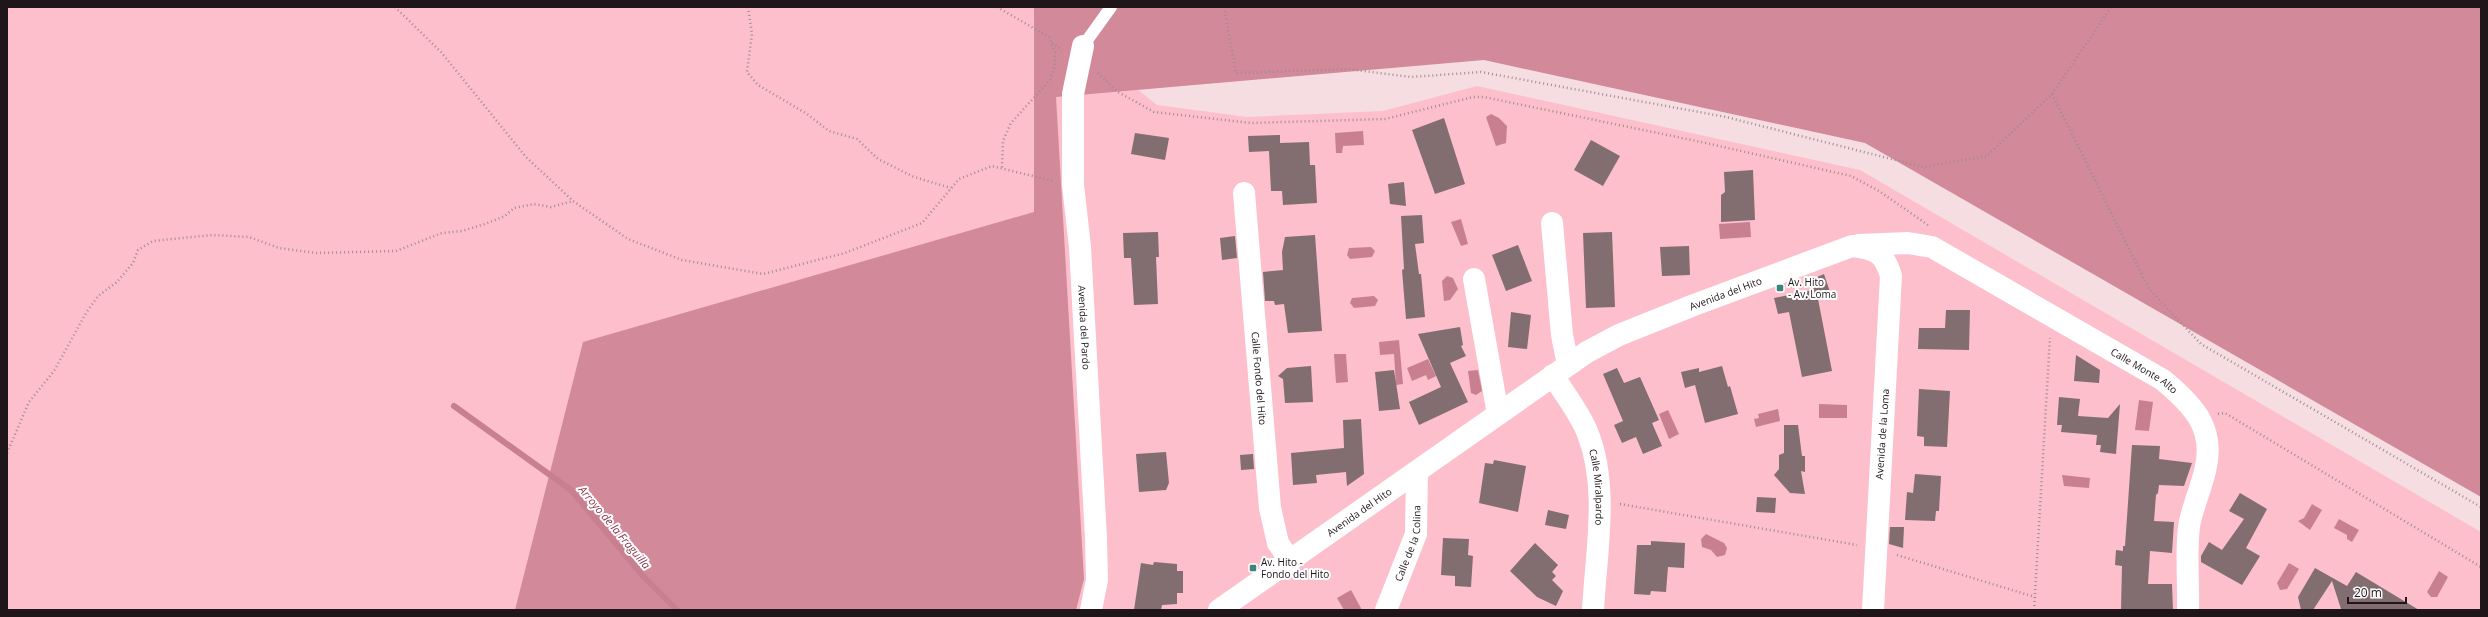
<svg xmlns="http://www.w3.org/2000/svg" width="2488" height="617" font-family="'Open Sans',sans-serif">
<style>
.green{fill:#fcbfcb}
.forest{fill:#d28999}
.water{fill:#c88090}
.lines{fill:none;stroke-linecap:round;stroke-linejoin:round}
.stream{stroke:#c88090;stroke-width:6}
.building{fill:#826d71}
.path{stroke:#9f8c90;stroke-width:2.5;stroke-dasharray:1 3;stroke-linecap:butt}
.service{stroke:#fff;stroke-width:12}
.minor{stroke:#fff;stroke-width:22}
.poi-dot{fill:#3e847c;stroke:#fff;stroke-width:1.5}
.labels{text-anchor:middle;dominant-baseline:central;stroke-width:4;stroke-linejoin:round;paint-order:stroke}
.poi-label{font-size:10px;fill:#1e1618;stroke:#fff;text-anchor:start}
.street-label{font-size:10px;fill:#1e1618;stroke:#fff}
.water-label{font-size:11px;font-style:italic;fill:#8b334d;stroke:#fff}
</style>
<rect width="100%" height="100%" fill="#f6dde2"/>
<polygon class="green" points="7,7 1034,7 1157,105 1247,117 1383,111 1477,86 1860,170 2481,532 2481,610 7,610"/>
<polygon class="forest" points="1034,7 2481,7 2481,497 1865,143 1484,60 1056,97 1084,579 1076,610 515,610 583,342 1034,212"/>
<g class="water">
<polygon points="1491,114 1499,118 1507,126 1506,143 1496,146 1487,120 1486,117"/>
<polygon points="1363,131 1364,145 1343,146 1342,153 1336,153 1335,133"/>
<polygon points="1461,219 1468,244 1461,246 1451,222"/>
<polygon points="1750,222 1751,237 1720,239 1719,224"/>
<polygon points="1371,247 1375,251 1372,257 1350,259 1347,255 1349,248"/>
<polygon points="1447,276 1453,278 1458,289 1450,300 1444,301 1442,281"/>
<polygon points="1374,296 1378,300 1375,306 1354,308 1350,303 1352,298"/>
<polygon points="1399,340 1403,384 1396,385 1394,354 1380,355 1379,342"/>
<polygon points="1334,354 1346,354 1348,382 1336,383"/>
<polygon points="1428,359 1436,376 1428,380 1426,375 1412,381 1407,368"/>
<polygon points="1478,370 1482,391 1476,395 1471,393 1468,371"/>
<polygon points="2139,400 2153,402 2149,431 2135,430"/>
<polygon points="1819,404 1847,405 1847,418 1819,418"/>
<polygon points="1778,409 1780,421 1756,427 1754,419 1759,418 1758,414"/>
<polygon points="1668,410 1679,434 1669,439 1659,414"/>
<polygon points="2062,475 2090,478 2089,488 2064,486"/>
<polygon points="2312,504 2322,510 2310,530 2298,521 2304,518"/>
<polygon points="2339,519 2359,530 2352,542 2347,539 2347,535 2334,528"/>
<polygon points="1706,534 1724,543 1727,548 1725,555 1717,557 1711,550 1702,547 1701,539"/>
<polygon points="2289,563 2299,569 2287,589 2280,590 2277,583"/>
<polygon points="2439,571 2448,577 2437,597 2431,597 2427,592"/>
<polygon points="1351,590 1362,610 1344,610 1337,598"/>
</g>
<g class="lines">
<polyline class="stream" points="454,406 571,490 643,576 677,610"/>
</g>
<g class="building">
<polygon points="1444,118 1465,184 1435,194 1412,130"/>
<polygon points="1135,133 1169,138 1165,160 1131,154"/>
<polygon points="1280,135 1280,143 1309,142 1310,165 1315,165 1317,203 1283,205 1282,191 1271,191 1269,151 1249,152 1248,136"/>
<polygon points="1591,140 1620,156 1603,186 1574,170"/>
<polygon points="1753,170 1755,220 1721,222 1721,195 1725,192 1724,172"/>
<polygon points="1404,182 1406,206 1390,204 1388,184"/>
<polygon points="1422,215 1424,243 1415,244 1419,274 1421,274 1425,317 1406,319 1402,270 1404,269 1401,216"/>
<polygon points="1158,232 1159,257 1156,257 1158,304 1134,305 1131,258 1124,258 1123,233"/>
<polygon points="1612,232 1615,307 1586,308 1583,233"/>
<polygon points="1315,235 1322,331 1288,333 1284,304 1275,305 1274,301 1265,301 1263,272 1283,270 1282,252 1285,237"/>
<polygon points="1235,236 1237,258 1222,260 1220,238"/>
<polygon points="1518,245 1532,281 1506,291 1492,255"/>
<polygon points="1689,246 1690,275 1662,276 1660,247"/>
<polygon points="1824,274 1831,295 1818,299 1832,371 1802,377 1789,312 1778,314 1774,298 1813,290 1810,280"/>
<polygon points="1946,310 1970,310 1969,350 1918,349 1919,328 1945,328"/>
<polygon points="1511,312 1531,315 1527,349 1508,347"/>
<polygon points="1460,327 1463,345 1461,346 1466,356 1450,363 1468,402 1419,425 1409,402 1441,387 1418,334"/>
<polygon points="2076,355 2100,370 2099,383 2074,381"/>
<polygon points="1311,366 1313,402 1285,403 1283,379 1278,376 1287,368"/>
<polygon points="1722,366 1728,387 1730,386 1738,414 1705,423 1695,385 1685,388 1681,372 1699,368 1699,372"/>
<polygon points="1617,368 1624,383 1640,377 1659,420 1652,423 1662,446 1643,454 1636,437 1622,443 1614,425 1623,421 1603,374"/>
<polygon points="1394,370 1400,409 1379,411 1375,372"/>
<polygon points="1919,389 1950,391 1947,447 1924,446 1924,437 1917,436"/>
<polygon points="2059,397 2080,399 2078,416 2108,418 2120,404 2116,454 2100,452 2101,445 2096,445 2097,435 2061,432 2062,425 2057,425"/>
<polygon points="1361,419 1364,474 1347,486 1346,472 1316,475 1317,483 1293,485 1291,453 1344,448 1343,420"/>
<polygon points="1784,425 1798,425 1802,456 1805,456 1805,472 1801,471 1805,494 1790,493 1774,475 1779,469 1779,455 1784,453"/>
<polygon points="2132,445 2160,446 2159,459 2192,463 2184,486 2159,485 2158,493 2156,495 2154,521 2174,522 2172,553 2150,551 2148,584 2172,584 2173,610 2121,610 2122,566 2115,565 2116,550 2123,551 2123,546 2125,546"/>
<polygon points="1166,452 1169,483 1166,490 1139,492 1136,454"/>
<polygon points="1253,454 1254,469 1241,470 1240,455"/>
<polygon points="1494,460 1526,466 1518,512 1479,503 1485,463 1493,464"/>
<polygon points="1915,474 1941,476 1939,511 1936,511 1935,521 1905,520 1907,492 1913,493"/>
<polygon points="2240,493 2267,509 2246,548 2260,556 2242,585 2201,562 2201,556 2209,542 2222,550 2244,519 2229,511"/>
<polygon points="1757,497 1776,498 1775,513 1756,512"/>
<polygon points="1548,510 1569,515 1566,529 1545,525"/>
<polygon points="1890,527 1904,527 1903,548 1889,544"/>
<polygon points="1443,538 1469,539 1468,555 1473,556 1471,587 1455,586 1455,576 1441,575"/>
<polygon points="1651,541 1685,543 1684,568 1668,567 1666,592 1651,591 1650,595 1634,594 1637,545 1651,545"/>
<polygon points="1535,543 1558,565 1552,572 1556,576 1552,580 1563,591 1556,606 1537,597 1510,571"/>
<polygon points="1154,562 1177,564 1177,571 1183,571 1183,593 1177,593 1177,604 1162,605 1161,610 1134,610 1141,563 1153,565"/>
<polygon points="2315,568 2347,586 2356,572 2419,610 2341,609 2332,581 2313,610 2301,610 2298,597"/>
</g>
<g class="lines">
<g class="path">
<polyline points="395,7 441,52 526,157 573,201 628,239 682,260 763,274 845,253 922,223 959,179 992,166 1053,181"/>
<polyline points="748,7 752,34 747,72 758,85 807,114 829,131 857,139 878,159 914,177 951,188"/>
<polyline points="997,7 1049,37 1055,52 1055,65 1050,80 1011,123 1003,141 1002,168"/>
<polyline points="1224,7 1236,73 1348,69 1411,77 1481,72 1726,117 1923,167 1987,156 2052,94 2149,289 2201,344 2481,507"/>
<polyline points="1052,43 1062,50"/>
<polyline points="1098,73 1118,92 1154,112 1251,123 1385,119 1473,97 1484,97 1706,143 1851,176 1879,191 1928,225"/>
<polyline points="2052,94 2111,7"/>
<polyline points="2218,414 2225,413 2481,567"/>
<polyline points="7,453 29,402 54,371 86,313 98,296 117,282 133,263 138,250 153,241 212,235 249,237 279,248 316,253 396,251 442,233 462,231 485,224 505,216 514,208 534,204 551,207 573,201"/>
<polyline points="1620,504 1857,545"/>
<polyline points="1897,555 2035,597"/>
<polyline points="2034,610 2050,338"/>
</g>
<polyline class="service" points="1083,46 1111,7"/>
<g class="minor">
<path id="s1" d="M1083,46L1073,94V185L1080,247L1096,538L1097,580L1091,610"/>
<path id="s2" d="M1244,193L1270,508L1278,543L1290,561"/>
<polyline points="1552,223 1562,335 1568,365"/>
<path id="s3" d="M1859,245L1908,243L1932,247L2163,380C2193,405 2216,428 2205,471C2201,488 2194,504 2190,521C2185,544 2189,585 2188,610"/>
<polyline points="1474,279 1498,414"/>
<path id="s4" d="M1553,375C1564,394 1580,413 1588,434C1609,488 1596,553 1593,610"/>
<path id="s5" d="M1219,610L1587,352L1619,335L1694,305L1852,246C1876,249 1884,252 1891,276L1873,610"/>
<path id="s6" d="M1386,610L1416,534L1417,473"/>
</g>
</g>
<g class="poi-dot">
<rect x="1776" y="284" width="8" height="8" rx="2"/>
<rect x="1249" y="564" width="8" height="8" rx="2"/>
</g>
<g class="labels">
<g class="poi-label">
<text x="1788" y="282">Av. Hito<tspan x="1788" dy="12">- Av. Loma</tspan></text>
<text x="1261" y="562">Av. Hito -<tspan x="1261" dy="12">Fondo del Hito</tspan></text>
</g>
<g class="street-label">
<text stroke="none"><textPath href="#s5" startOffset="600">Avenida del Hito</textPath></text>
<text stroke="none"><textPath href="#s1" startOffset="283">Avenida del Pardo</textPath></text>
<text stroke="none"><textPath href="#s3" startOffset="319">Calle Monte Alto</textPath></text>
<text stroke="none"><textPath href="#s2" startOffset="186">Calle Fondo del Hito</textPath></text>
<text transform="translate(1882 434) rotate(-86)">Avenida de la Loma</text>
<text stroke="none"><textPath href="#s4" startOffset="123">Calle Miralpardo</textPath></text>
<text stroke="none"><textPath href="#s5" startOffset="171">Avenida del Hito</textPath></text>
<text stroke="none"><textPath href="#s6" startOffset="71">Calle de la Colina</textPath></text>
</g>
<g class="water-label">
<text transform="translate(615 527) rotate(50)">Arroyo de la Fraguilla</text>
</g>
</g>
<rect width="2488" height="617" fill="none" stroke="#1e1618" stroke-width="16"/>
<path d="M2348 597v6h58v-6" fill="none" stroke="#1e1618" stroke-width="2"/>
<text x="2354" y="597" font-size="12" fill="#1e1618" stroke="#ffffff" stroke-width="3" paint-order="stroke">20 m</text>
</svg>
